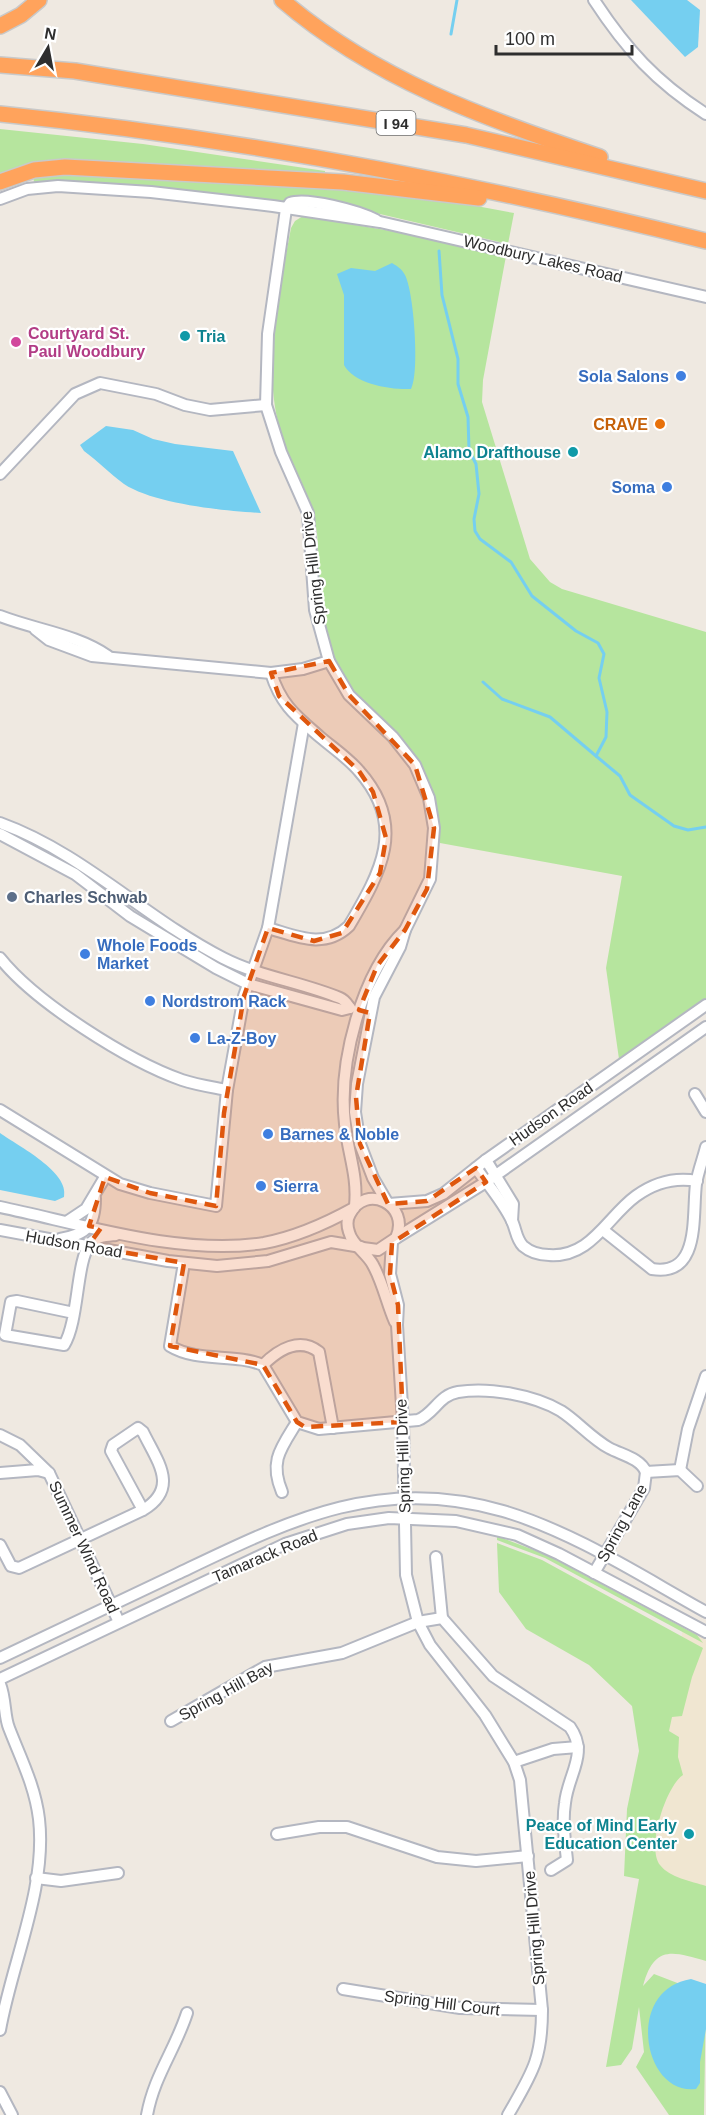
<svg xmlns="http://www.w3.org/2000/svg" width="706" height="2115" font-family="Helvetica,sans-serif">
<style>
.education{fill:#f0e6d1}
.green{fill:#b6e59e}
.water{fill:#75cff0}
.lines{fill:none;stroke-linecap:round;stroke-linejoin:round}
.stream{stroke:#75cff0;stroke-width:3}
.minor-casing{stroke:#b4b7c1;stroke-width:14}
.highway-casing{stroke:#c9c9c9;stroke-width:18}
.minor{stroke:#fff;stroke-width:10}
.highway{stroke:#ffa35c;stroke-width:15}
.marked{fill:#df570e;fill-opacity:0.2;stroke:#df570e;stroke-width:4.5;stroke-dasharray:12 8;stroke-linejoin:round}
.culture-dot{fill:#0f9aa8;stroke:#fff;stroke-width:2}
.hotel-dot{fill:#d1479c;stroke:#fff;stroke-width:2}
.shop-dot{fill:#3f7fe0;stroke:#fff;stroke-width:2}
.food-dot{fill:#e8710a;stroke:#fff;stroke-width:2}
.service-dot{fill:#5c6f8a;stroke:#fff;stroke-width:2}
.labels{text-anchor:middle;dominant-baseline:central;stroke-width:4.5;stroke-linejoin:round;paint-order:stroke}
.shield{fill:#fff;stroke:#6d6d6d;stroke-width:1.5}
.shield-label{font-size:15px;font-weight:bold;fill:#2e2e2e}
.street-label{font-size:16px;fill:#2e2e2e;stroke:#fff}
.hotel-label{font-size:16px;font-weight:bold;fill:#b23c85;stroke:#fff;text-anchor:start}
.culture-label{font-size:16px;font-weight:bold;fill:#0d838f;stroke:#fff;text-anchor:end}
.shop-label{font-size:16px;font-weight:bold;fill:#366cbe;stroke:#fff;text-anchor:start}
.food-label{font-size:16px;font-weight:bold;fill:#c56008;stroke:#fff;text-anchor:end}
.service-label{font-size:16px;font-weight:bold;fill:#4e5e75;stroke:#fff;text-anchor:start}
</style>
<rect width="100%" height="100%" fill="#efe9e1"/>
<polygon class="education" points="683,1628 706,1640 706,1890 640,1878"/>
<g class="green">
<polygon points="0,129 143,144 325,171 325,176 59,162 0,176"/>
<polygon points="46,173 301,185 428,197 514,213 508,244 350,207 290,198 279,203 93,182 34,182 33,175"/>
<path d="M303,216L397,232L506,256L483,380L482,402L530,559L550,582L562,589L706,632V998L619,1059L606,968L622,876L440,843C440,801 424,760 393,729C373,709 352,695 339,669C325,640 317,604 317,572C317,557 319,542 316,527C311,492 289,464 280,430C262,365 279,293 291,228L295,221Z"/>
<polygon points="497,1536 547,1555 697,1635 703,1643 545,1558 497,1540"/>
<path d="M497,1543L542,1560L703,1648L692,1677L682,1716L672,1717L669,1731L679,1737L678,1757L683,1775C666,1786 646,1848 660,1865C670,1878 691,1881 706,1886V1961C672,1951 654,1945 643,1986L654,1974L706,1994L704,2115H669L636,2067L644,2052L639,2007L632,2049L621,2065L606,2067L639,1879L624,1876L627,1809L639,1751L632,1706L589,1665L526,1629L499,1592Z"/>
</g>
<g class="water">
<polygon points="631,0 687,0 700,10 698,47 685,57"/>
<path d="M392,263C397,266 402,269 405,275C414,292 420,374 411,389C391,390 354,384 344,365V295L337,274L351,268L375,271Z"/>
<path d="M106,426L133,430L153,439L175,444L233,451L261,513C225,511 154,504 124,484C110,474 98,461 84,451L80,445Z"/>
<path d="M0,1133C18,1146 70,1172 64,1197L55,1201L0,1190Z"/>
<path d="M691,1979L706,1984V2029L700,2062V2083L696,2089C643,2096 624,1990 691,1979Z"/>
</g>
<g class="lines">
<g class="stream">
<polyline points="451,34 457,0"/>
<polyline points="439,251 442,295 458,359 458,384 468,417 469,450 476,464 479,494 474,519 475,531 480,539 511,562 532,596 576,631 598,643 604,654 599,678 607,712 606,737 596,756 620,776 630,795 674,826 688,830 706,827"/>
<polyline points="483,682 502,699 550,717 596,756"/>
</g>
<defs>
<g id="minor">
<path d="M594,0C626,49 656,82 706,114"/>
<polyline points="0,199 27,189 58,186 151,192 273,206 380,222 706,297"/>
<polyline points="286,209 268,334 266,405 281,452 308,513 315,610 329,661 349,695 393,737 415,765 429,798 434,828 430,879 405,930 400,947 374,997 357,1084 355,1112 360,1144 373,1178 387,1202"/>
<path d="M286,209L290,203C307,197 359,211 376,220"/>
<polyline points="0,474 75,394 100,383 156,394 185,405 210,410 266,405"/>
<path d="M0,616C36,630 76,634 108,656"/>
<polyline points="35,629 49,640 92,656 271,673 303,669 329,661"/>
<path d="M0,823C83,853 145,918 223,958C260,977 302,982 340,998C345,1000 347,1004 350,1008"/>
<polyline points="0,834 75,874 130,916 216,968 248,984 342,1010 350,1008"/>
<polyline points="268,928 304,723"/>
<path d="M0,958C35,1002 128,1061 182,1080C197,1085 212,1087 227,1090L244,996L268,928C296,936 324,950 349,926C380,873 408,826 359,771C348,758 333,748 320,737C296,716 281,705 271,673"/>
<polyline points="695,1094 706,1112"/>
<polyline points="0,1110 120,1184 150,1193 216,1206 227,1090"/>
<polyline points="486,1160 513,1204 512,1221"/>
<path d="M476,1168C488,1185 503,1202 512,1221C516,1229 516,1239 523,1246C530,1252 540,1255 549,1255C591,1258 607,1217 636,1196C654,1183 675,1177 697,1181"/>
<polyline points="389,1204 427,1201 443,1194 486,1160 706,1005"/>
<path d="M355,1206C358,1175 348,1154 345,1124C338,1064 361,973 405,930"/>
<path d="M0,1207C82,1224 180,1256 264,1243C296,1237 325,1224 354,1208"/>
<polyline points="68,1221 86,1209 105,1177"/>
<polyline points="0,1230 168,1261 217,1266 268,1261 331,1242 361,1247"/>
<path d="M603,1230L652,1269C701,1277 692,1216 696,1184C698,1172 703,1159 706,1147"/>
<polyline points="396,1238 486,1182 706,1027"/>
<path d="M60,1239C88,1234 95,1225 95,1198"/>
<path d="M392,1243L390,1274L398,1305L397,1325L403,1422L406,1575L418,1622L430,1645L485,1715L514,1762L520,1780L542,2010C542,2060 532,2073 508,2115"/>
<path d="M363,1248L378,1250L396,1238C411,1204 365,1183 350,1214C347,1219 347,1226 349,1232C352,1245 367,1253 373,1265C383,1283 387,1304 395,1322"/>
<path d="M184,1263L170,1346C198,1363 234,1353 263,1365L297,1422L319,1429L418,1420C434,1414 439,1395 458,1392C489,1387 534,1395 561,1411C578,1422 591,1438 609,1448C622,1455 640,1458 646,1472L680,1470L697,1486"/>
<path d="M74,1313L17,1301L11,1302L5,1335L64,1345C79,1321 76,1261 90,1244C96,1236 107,1236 116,1235"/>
<path d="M263,1365C279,1349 300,1337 319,1352L333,1428"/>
<polyline points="0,1435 20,1445 49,1473 38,1470 0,1473"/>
<polyline points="680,1470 688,1429 706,1376"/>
<polyline points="49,1473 119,1622"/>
<path d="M282,1492C269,1461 281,1448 297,1422"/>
<path d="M0,1545L11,1566L19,1568L143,1510C180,1488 157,1461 143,1432L138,1428L113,1445L111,1451L143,1510"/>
<polyline points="436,1557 442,1618"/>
<polyline points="594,1573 644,1488 646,1472"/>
<path d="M0,1658C59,1630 118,1602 177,1574C286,1522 378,1474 503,1511C574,1532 641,1576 706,1612"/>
<polyline points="0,1679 285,1544 347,1524 389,1518 456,1521 517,1535 559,1554 706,1632"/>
<path d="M0,1684C6,1699 4,1716 9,1728C21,1759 35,1786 39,1819C47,1888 12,1962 0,2030"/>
<path d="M171,1721L265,1667L342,1653L418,1622L442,1618L493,1676L570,1727C589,1754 568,1774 565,1803C562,1822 565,1841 567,1860L551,1870"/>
<polyline points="514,1762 553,1749 578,1747"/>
<polyline points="277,1834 319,1827 347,1827 437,1857 476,1861 528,1856"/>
<polyline points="36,1878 61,1881 118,1873"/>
<polyline points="343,1989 460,2008 542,2010"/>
<polyline points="0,2092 12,2115"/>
<path d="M147,2115C154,2076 175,2050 187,2013"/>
</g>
<g id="highway">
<path d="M282,0C374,79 486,119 600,157"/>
<polyline points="0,26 21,15 39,0"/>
<polyline points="0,65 75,71 466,135 706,191"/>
<path d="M0,114C238,138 474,183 706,241"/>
<polyline points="0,182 34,170 65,167 343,182 479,198"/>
</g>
</defs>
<use href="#minor" class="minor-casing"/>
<use href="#highway" class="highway-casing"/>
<use href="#minor" class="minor"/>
<use href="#highway" class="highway"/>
</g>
<path class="marked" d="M329,661L349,695L415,765L434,828L427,889L405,930L377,966L359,1010L370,1013L356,1097L360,1144L388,1204L427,1201L476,1168L486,1182L392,1243L390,1274L398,1305L403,1422L305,1427L297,1422L263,1365L170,1346L184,1263L88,1246L101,1228L89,1226L105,1177L150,1193L216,1206L224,1113L244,996L268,928L314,941L342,933L380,873L386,838L373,792L359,771L279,696L271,673Z"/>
<g class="culture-dot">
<circle cx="185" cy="336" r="6"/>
<circle cx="573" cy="452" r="6"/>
<circle cx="689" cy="1834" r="6"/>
</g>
<circle class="hotel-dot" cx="16" cy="342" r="6"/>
<g class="shop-dot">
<circle cx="681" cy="376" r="6"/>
<circle cx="667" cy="487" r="6"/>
<circle cx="85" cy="954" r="6"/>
<circle cx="150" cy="1001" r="6"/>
<circle cx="195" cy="1038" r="6"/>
<circle cx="268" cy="1134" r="6"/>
<circle cx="261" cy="1186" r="6"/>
</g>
<circle class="food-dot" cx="660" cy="424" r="6"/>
<circle class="service-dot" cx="12" cy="897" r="6"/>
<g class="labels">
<rect class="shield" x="376.5" y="111" width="39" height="24" rx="4.5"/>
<g class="shield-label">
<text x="396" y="123">I 94</text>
</g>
<g class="street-label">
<text transform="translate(543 259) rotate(13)">Woodbury Lakes Road</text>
<text transform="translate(313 568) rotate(-97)">Spring Hill Drive</text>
<text transform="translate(551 1114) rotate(-35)">Hudson Road</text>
<text transform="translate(74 1244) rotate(10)">Hudson Road</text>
<text transform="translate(403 1456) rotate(-92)">Spring Hill Drive</text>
<text transform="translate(622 1523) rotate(-61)">Spring Lane</text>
<text transform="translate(84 1547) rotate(65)">Summer Wind Road</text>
<text transform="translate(265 1556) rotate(-23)">Tamarack Road</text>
<text transform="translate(226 1691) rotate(-29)">Spring Hill Bay</text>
<text transform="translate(534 1928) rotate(-95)">Spring Hill Drive</text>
<text transform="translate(442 2003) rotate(7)">Spring Hill Court</text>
</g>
<g class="hotel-label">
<text x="28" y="333">Courtyard St.<tspan x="28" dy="18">Paul Woodbury</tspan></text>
</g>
<g class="culture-label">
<text x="197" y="336" text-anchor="start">Tria</text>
<text x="561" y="452">Alamo Drafthouse</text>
<text x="677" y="1825">Peace of Mind Early<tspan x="677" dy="18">Education Center</tspan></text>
</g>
<g class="shop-label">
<text x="669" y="376" text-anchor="end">Sola Salons</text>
<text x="655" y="487" text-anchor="end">Soma</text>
<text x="97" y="945">Whole Foods<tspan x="97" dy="18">Market</tspan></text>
<text x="162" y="1001">Nordstrom Rack</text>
<text x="207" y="1038">La-Z-Boy</text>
<text x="280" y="1134">Barnes &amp; Noble</text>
<text x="273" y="1186">Sierra</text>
</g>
<g class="food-label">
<text x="648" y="424">CRAVE</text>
</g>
<g class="service-label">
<text x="24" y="897">Charles Schwab</text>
</g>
</g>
<g transform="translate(48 48) rotate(10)" stroke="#ffffff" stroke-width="4.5" paint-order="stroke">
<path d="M0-4.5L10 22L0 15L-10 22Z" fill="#2e2e2e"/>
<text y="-9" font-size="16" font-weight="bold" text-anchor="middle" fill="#2e2e2e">N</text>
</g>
<path d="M496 45v9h136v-9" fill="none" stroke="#2e2e2e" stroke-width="3"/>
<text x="505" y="45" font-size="18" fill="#2e2e2e" stroke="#ffffff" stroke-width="4.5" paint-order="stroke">100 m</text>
</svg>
